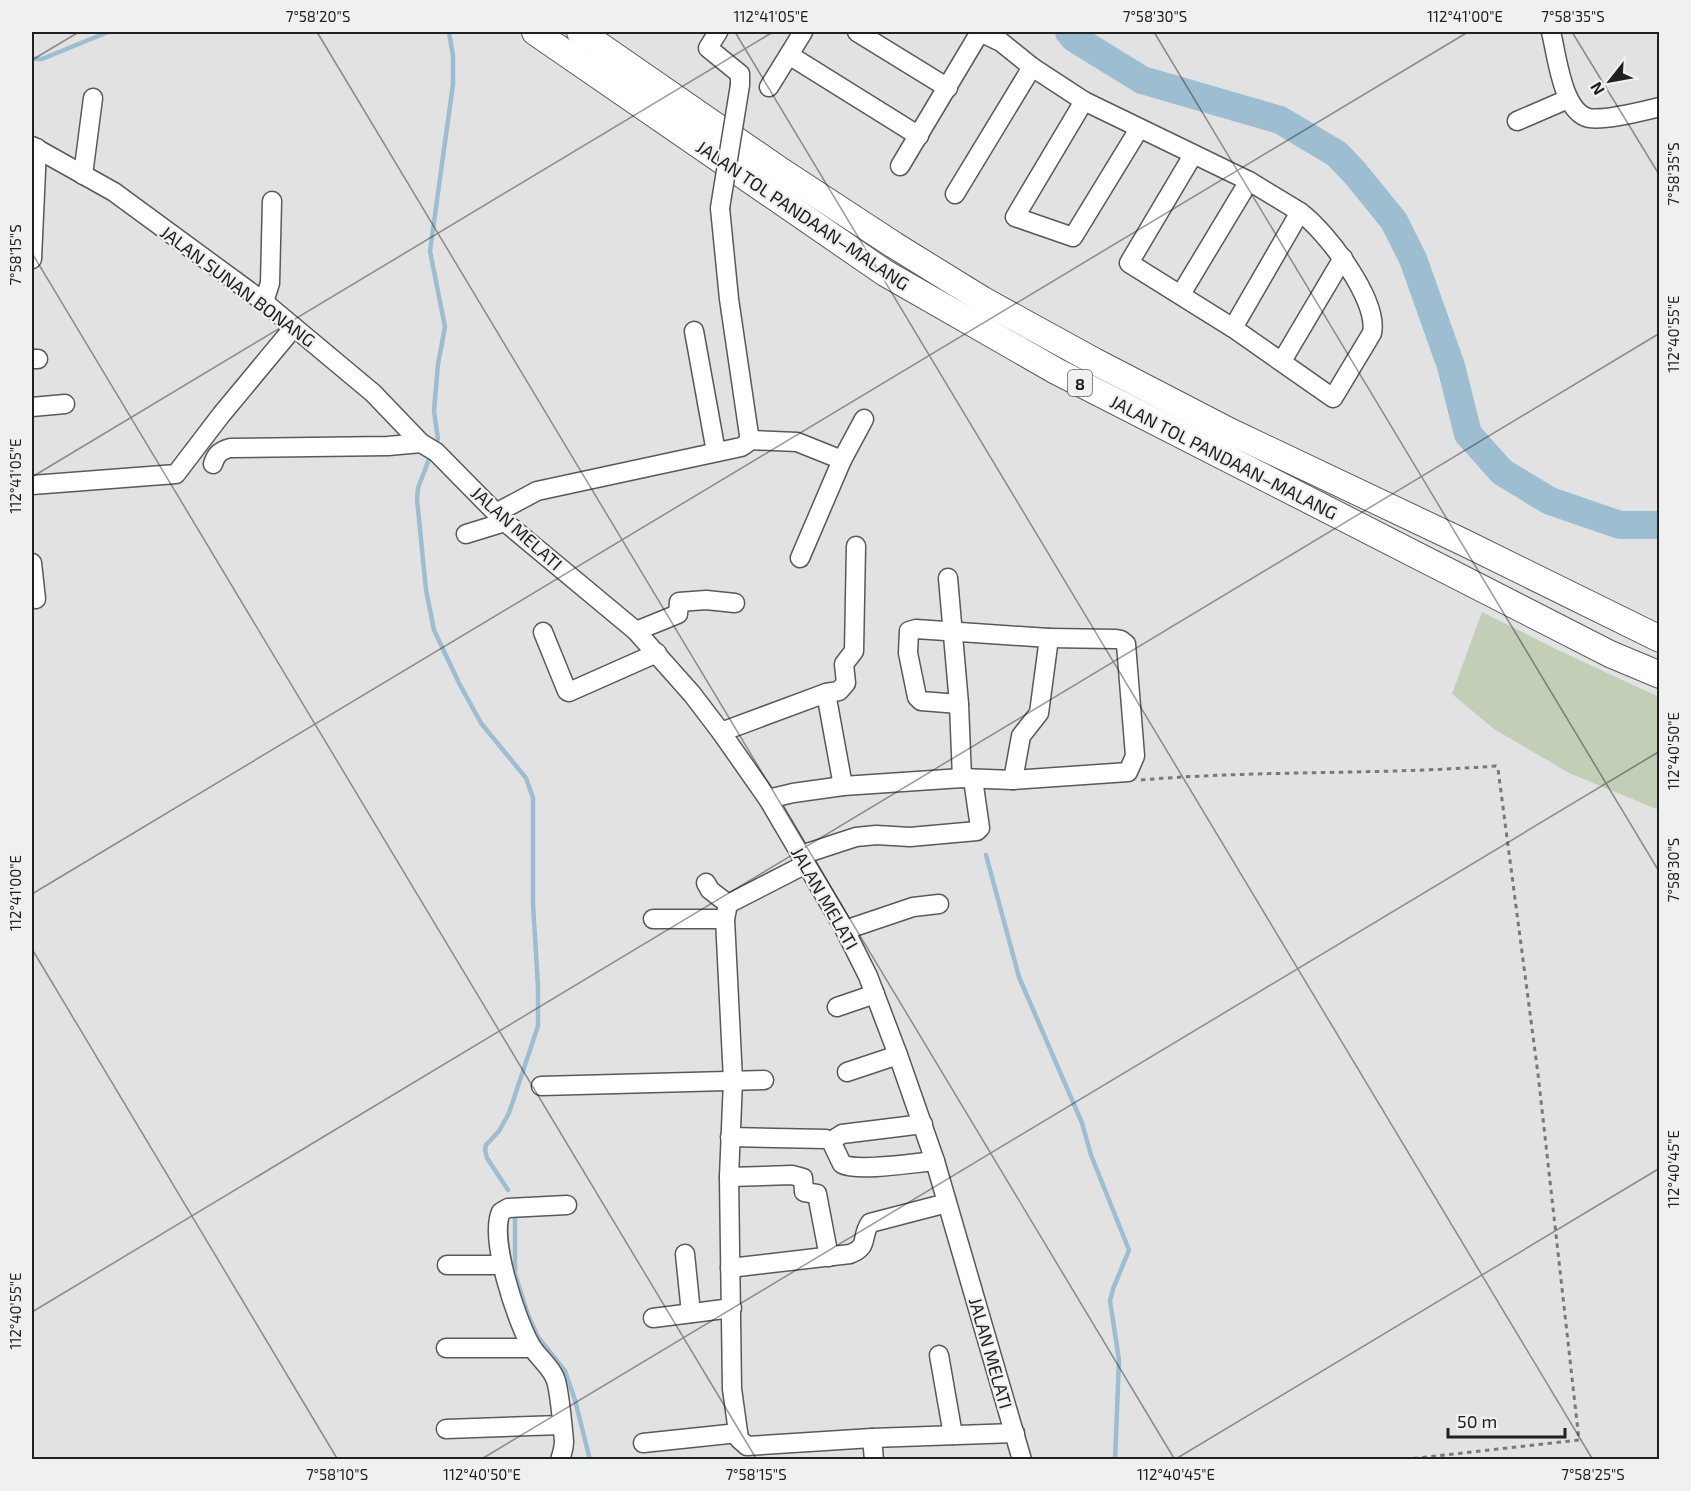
<svg xmlns="http://www.w3.org/2000/svg" width="1691" height="1491" font-family="'Exo 2',sans-serif">
<style>
.green{fill:#c3ceb6}
.lines{fill:none;stroke-linecap:round;stroke-linejoin:round}
.stream{stroke:#9cbed0;stroke-width:4.5}
.river{stroke:#9cbed0;stroke-width:28}
.minor-casing{stroke:#59595a;stroke-width:21}
.highway-casing{stroke:#59595a;stroke-width:28}
.path{stroke:#79797a;stroke-width:3;stroke-dasharray:4.5 4.5;stroke-linecap:butt}
.minor{stroke:#fff;stroke-width:18}
.highway{stroke:#fff;stroke-width:26}
.minor-bridge-casing{stroke:#59595a;stroke-width:21;stroke-linecap:butt}
.minor-bridge{stroke:#fff;stroke-width:18}
.ticks{fill:none;stroke:#202021;stroke-width:1.5;stroke-opacity:0.45}
.labels{text-anchor:middle;dominant-baseline:central;stroke-width:4.5;stroke-linejoin:round;paint-order:stroke}
.shield{fill:#eff0f0;stroke:#5e5e5f;stroke-width:1.5}
.shield-label{font-size:16px;font-weight:bold;fill:#202021}
.street-label{font-size:18px;fill:#202021;stroke:#eff0f0}
.neatline{fill:none;stroke:#202021;stroke-width:2}
.ticks-label{font-size:15px;text-anchor:middle;fill:#202021}
</style>
<rect width="100%" height="100%" fill="#e2e2e3"/>
<polygon class="green" points="1482,612 1560,651 1659,697 1659,810 1569,773 1494,729 1452,694"/>
<g class="lines">
<g class="stream">
<polyline points="32,59 42,59 108,32"/>
<polyline points="434,446 438,439 434,411 438,364 445,327 430,251 453,84 453,56 449,32"/>
<polyline points="431,454 418,488 417,499 426,590 434,630 459,683 481,723 526,778 533,798 533,904 538,987 538,1026 509,1113 499,1131 486,1145 485,1150 487,1158 508,1190"/>
<polyline points="986,855 1019,977 1082,1123 1091,1155 1129,1250 1113,1289 1110,1301 1119,1360 1115,1460"/>
<polyline points="515,1217 515,1274 528,1315 538,1337 565,1371 575,1400 590,1460"/>
</g>
<polyline class="river" points="1069,32 1074,38 1142,80 1280,120 1337,154 1355,173 1394,221 1413,259 1451,366 1468,434 1502,472 1550,501 1620,525 1660,525"/>
<defs>
<g id="minor">
<polyline points="718,32 708,48 740,74 740,85"/>
<polyline points="857,32 948,88"/>
<polyline points="980,32 1001,42 1032,67 1084,101 1249,181 1300,212"/>
<path d="M1551,32C1557,55 1562,112 1589,118C1605,121 1643,111 1660,107"/>
<polyline points="789,55 919,136"/>
<polyline points="769,87 803,32"/>
<polyline points="1084,101 1015,217 1073,237 1139,129"/>
<polyline points="1517,121 1568,99"/>
<polyline points="32,146 114,192 264,302 373,393 421,443 436,452 505,522 636,631 692,694 721,732 768,799 845,930 868,976 898,1055 935,1161 1022,1460"/>
<path d="M1193,155L1129,263L1233,328L1333,398L1372,333C1379,300 1326,231 1300,212L1233,328"/>
<polyline points="900,166 980,32"/>
<polyline points="83,175 93,98"/>
<polyline points="955,194 1032,67"/>
<polyline points="32,259 37,148"/>
<polyline points="1181,294 1249,181"/>
<polyline points="264,302 270,283 272,201"/>
<polyline points="694,331 716,452"/>
<polyline points="32,359 38,359"/>
<polyline points="1282,361 1343,258"/>
<polyline points="32,407 65,404"/>
<polyline points="749,440 797,442 842,460 800,558"/>
<polyline points="842,460 864,419"/>
<path d="M213,464C216,454 220,451 230,448L388,446L421,443"/>
<polyline points="32,485 176,474 221,415 294,327"/>
<path d="M496,513L537,491L741,447C747,444 749,442 749,435L729,299L720,208"/>
<polyline points="466,534 505,522"/>
<polyline points="32,563 36,599"/>
<polyline points="948,578 959,704 962,778"/>
<polyline points="636,631 678,614 679,602 706,600 735,603"/>
<polyline points="543,632 567,691 569,692 657,653"/>
<polyline points="959,704 921,701 917,697 908,653 909,631 916,629 1049,638 1039,713 1021,736 1013,780"/>
<polyline points="721,732 826,693"/>
<polyline points="843,786 826,693 839,691 846,683 844,664 854,651 856,546"/>
<polyline points="768,799 793,793 843,786 962,778 1013,780 1128,772 1135,756 1126,644 1121,640 1116,639 1049,638"/>
<polyline points="801,855 856,837 876,835 910,837 977,831 980,828 973,779"/>
<polyline points="806,864 728,904 725,919 733,1080 729,1177 732,1389 739,1439 747,1446 872,1438 1015,1433"/>
<polyline points="706,883 710,890 728,904"/>
<polyline points="653,919 725,919"/>
<polyline points="845,930 913,907 939,904"/>
<polyline points="837,1007 875,994"/>
<polyline points="847,1072 898,1055"/>
<polyline points="541,1086 764,1080"/>
<path d="M730,1137L826,1139L831,1141L842,1164C858,1172 914,1163 935,1161"/>
<polyline points="831,1141 842,1134 923,1124"/>
<polyline points="729,1177 792,1175 803,1178 804,1192 817,1194 829,1257"/>
<polyline points="685,1254 691,1313"/>
<polyline points="447,1265 502,1265"/>
<path d="M730,1268L850,1254C870,1246 860,1238 870,1223L947,1203"/>
<polyline points="653,1318 732,1308"/>
<polyline points="446,1348 532,1348"/>
<polyline points="939,1355 953,1435"/>
<polyline points="446,1429 561,1425"/>
<polyline points="872,1438 874,1460"/>
<polyline points="643,1443 738,1433"/>
<path d="M560,1460C562,1454 564,1447 564,1441C563,1430 559,1386 555,1378C549,1364 537,1357 530,1344C516,1319 489,1238 501,1212L508,1208L567,1205"/>
</g>
<g id="highway">
<polyline points="535,32 885,273 1056,371 1610,654 1660,675"/>
<polyline points="580,32 781,171 894,245 983,300 1094,361 1229,431 1463,542 1660,639"/>
</g>
</defs>
<use href="#minor" class="minor-casing"/>
<use href="#highway" class="highway-casing"/>
<path class="path" d="M1141,780C1259,770 1378,775 1496,766L1498,769L1538,1074L1579,1440L1400,1460"/>
<use href="#minor" class="minor"/>
<use href="#highway" class="highway"/>
<defs>
<polyline id="minor-bridge" points="720,208 740,85"/>
</defs>
<use href="#minor-bridge" class="minor-bridge-casing"/>
<use href="#minor-bridge" class="minor-bridge"/>
</g>
<path class="ticks" d="M317,32L1175,1460M735,32L1593,1460M1154,32L1660,873M1572,32L1660,176M32,60L79,32M32,253L757,1460M32,477L773,32M32,894L1468,32M32,949L338,1460M32,1312L1660,333M480,1460L1660,751M1174,1460L1660,1168"/>
<g class="labels">
<rect class="shield" x="1068" y="370" width="24" height="26" rx="4.5"/>
<g class="shield-label">
<text x="1080" y="383">8</text>
</g>
<g class="street-label">
<text transform="translate(803 215) rotate(34)">JALAN TOL PANDAAN–MALANG</text>
<text transform="translate(238 286) rotate(37)">JALAN SUNAN BONANG</text>
<text transform="translate(1224 457) rotate(27)">JALAN TOL PANDAAN–MALANG</text>
<text transform="translate(517 528) rotate(42)">JALAN MELATI</text>
<text transform="translate(825 898) rotate(60)">JALAN MELATI</text>
<text transform="translate(991 1353) rotate(74)">JALAN MELATI</text>
</g>
</g>
<rect width="1691" height="1491" fill="none" stroke="#eff0f0" stroke-width="66"/>
<g transform="translate(1610 81) rotate(239)" stroke="#eff0f0" stroke-width="4.5" paint-order="stroke">
<path d="M0-4.5L10 22L0 15L-10 22Z" fill="#202021"/>
<text y="-9" font-size="16" font-weight="bold" text-anchor="middle" fill="#202021">N</text>
</g>
<path d="M1448 1428v9h117v-9" fill="none" stroke="#202021" stroke-width="3"/>
<text x="1457" y="1428" font-size="18" fill="#202021" stroke="#eff0f0" stroke-width="4.5" paint-order="stroke">50 m</text>
<rect x="33" y="33" width="1625" height="1425" class="neatline"/>
<g class="ticks-label">
<text x="318" y="22">7°58'20"S</text>
<text x="771" y="22">112°41'05"E</text>
<text x="1155" y="22">7°58'30"S</text>
<text x="1465" y="22">112°41'00"E</text>
<text x="1573" y="22">7°58'35"S</text>
<text transform="translate(1674 174) rotate(-90)" y="5">7°58'35"S</text>
<text transform="translate(16 255) rotate(-90)" y="5">7°58'15"S</text>
<text transform="translate(1674 334) rotate(-90)" y="5">112°40'55"E</text>
<text transform="translate(16 476) rotate(-90)" y="5">112°41'05"E</text>
<text transform="translate(1674 751) rotate(-90)" y="5">112°40'50"E</text>
<text transform="translate(1674 870) rotate(-90)" y="5">7°58'30"S</text>
<text transform="translate(16 893) rotate(-90)" y="5">112°41'00"E</text>
<text transform="translate(1674 1169) rotate(-90)" y="5">112°40'45"E</text>
<text transform="translate(16 1311) rotate(-90)" y="5">112°40'55"E</text>
<text x="337" y="1480">7°58'10"S</text>
<text x="482" y="1480">112°40'50"E</text>
<text x="756" y="1480">7°58'15"S</text>
<text x="1176" y="1480">112°40'45"E</text>
<text x="1593" y="1480">7°58'25"S</text>
</g>
</svg>
